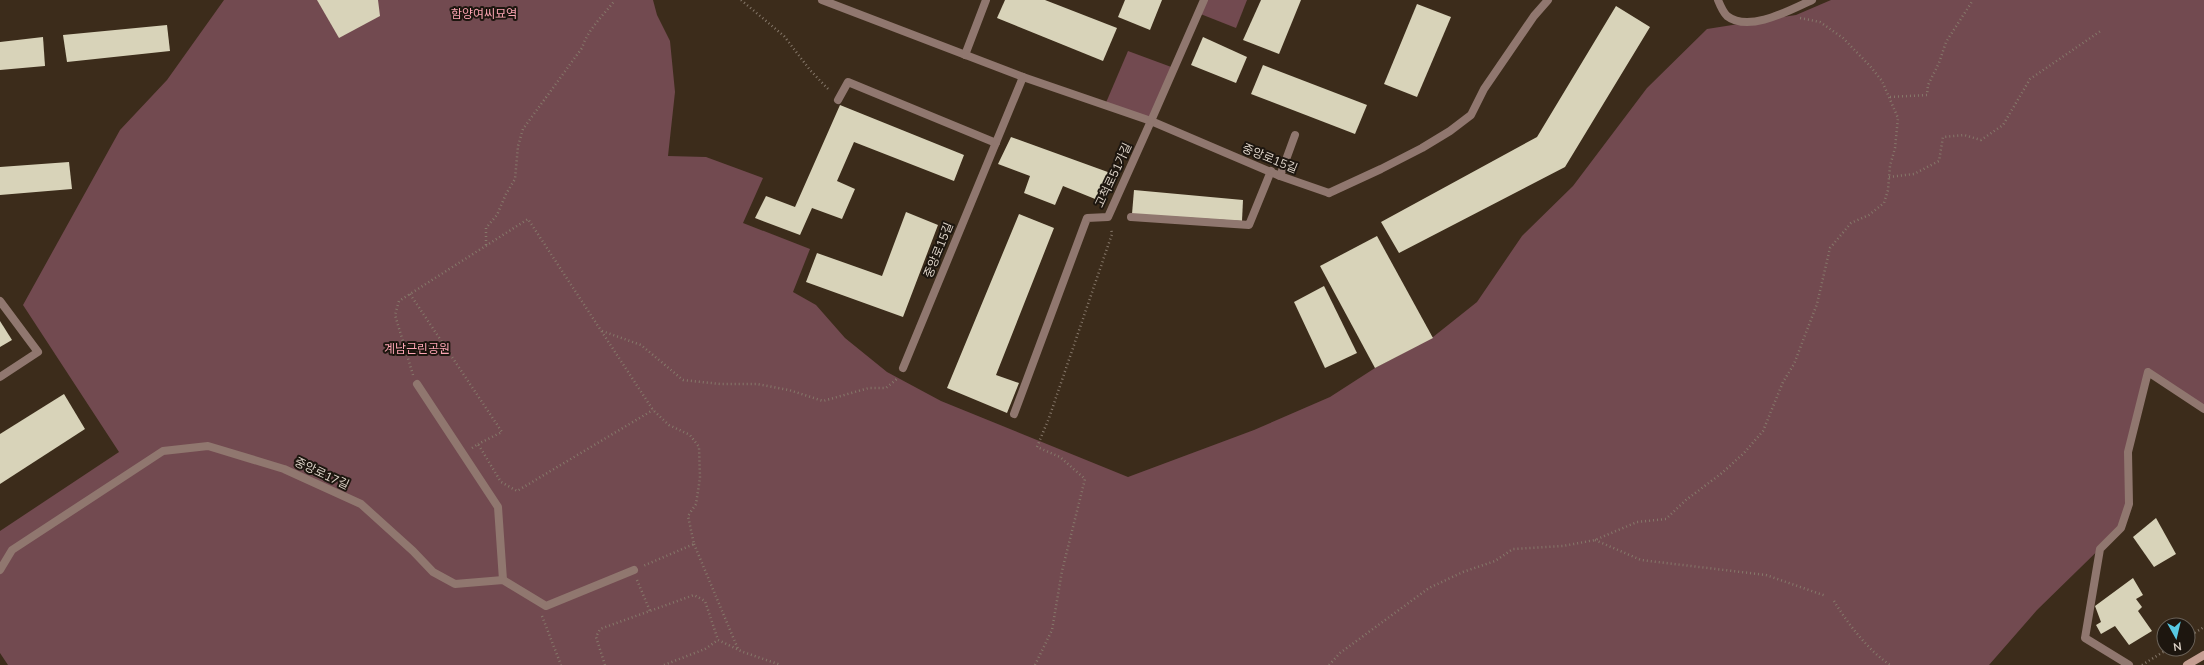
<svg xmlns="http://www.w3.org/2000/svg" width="2204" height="665" font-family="Mulish,'Noto Sans KR',sans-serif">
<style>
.green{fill:#724a50}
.building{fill:#d8d3b9}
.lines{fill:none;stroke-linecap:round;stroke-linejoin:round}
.path{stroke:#86786a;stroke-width:2.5;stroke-dasharray:1 3;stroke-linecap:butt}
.service{stroke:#90776f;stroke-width:8}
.minor{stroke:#90776f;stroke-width:8}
.secondary{stroke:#c69f93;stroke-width:8}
.labels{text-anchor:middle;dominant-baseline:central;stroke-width:4;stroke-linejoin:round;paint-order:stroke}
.park-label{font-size:12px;fill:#faa4b2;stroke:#1d160f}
.street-label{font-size:12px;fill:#ddd3c8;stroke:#1d160f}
</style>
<rect width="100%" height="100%" fill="#3c2c1b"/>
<g class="green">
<polygon points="224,0 653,0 657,15 670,41 675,92 668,156 706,157 763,178 743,223 810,249 793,292 816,305 845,338 887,372 941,401 1128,477 1254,430 1330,397 1375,368 1433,337 1477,302 1522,236 1573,186 1647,88 1707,29 1796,15 1831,0 2204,0 2204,409 2148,372 2128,452 2129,504 2121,528 2037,610 1989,665 8,665 0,653 0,531 119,452 23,305 120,130 167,80"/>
<polygon points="1204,0 1247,0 1236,28 1198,13"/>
<polygon points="1128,51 1174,68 1151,121 1105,105"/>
</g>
<g class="building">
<polygon points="317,0 378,0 380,16 339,38"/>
<polygon points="1005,0 1045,0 1117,28 1103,61 997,18"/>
<polygon points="1125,0 1162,0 1150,30 1118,17"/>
<polygon points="1261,0 1301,0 1279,54 1243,40"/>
<polygon points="1417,4 1451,17 1417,97 1384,84"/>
<polygon points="1616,6 1650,27 1565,167 1399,253 1381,222 1537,137"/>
<polygon points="167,25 170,51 67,62 63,35"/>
<polygon points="43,37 45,66 0,70 0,42"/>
<polygon points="1203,37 1247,57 1236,83 1191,65"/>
<polygon points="1263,65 1367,105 1355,134 1251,94"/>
<polygon points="840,105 964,155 954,181 854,142 837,181 855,189 842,219 812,208 800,235 755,218 766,196 795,207"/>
<polygon points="1011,137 1116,175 1105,203 1063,186 1055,205 1024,193 1030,176 998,164"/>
<polygon points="69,162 72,189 0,195 0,167"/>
<polygon points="1134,190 1243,200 1242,221 1132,214"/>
<polygon points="906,212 938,225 903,317 806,282 817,253 882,276"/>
<polygon points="1019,214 1054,228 996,375 1019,383 1007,413 947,388"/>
<polygon points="1377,236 1433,338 1375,368 1320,266"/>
<polygon points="1324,286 1357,353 1325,368 1294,302"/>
<polygon points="0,321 12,340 0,347"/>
<polygon points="64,394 85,429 0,484 0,434"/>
<polygon points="2156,518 2176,554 2154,567 2133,537"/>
<polygon points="2133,578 2143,595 2136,599 2142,607 2138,611 2152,631 2129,645 2115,626 2101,634 2096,625 2101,622 2095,606"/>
</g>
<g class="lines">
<g class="path">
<polyline points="741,0 784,36 810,70 830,91"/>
<polyline points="1890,97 1927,95 1928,85 1939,63 1946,42 1973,0"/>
<polyline points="1889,177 1914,174 1939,161 1943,137 1964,135 1981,140 2003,125 2030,79 2102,30"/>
<path d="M486,245V228L497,215L506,194L515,179L518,146L523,129L582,48C588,29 603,16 615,0"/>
<polyline points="410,294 502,432 478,444"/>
<polyline points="602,331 641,345 683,380 720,384 757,384 789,390 823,401 869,388 886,388 898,378"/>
<polyline points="413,375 395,315 399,301 528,219 653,410 669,425 690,435 699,447 700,478 696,504 688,516 694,544 643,566"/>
<polyline points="472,448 478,444 501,482 517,491 653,410"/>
<polyline points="1595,540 1641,560 1766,575 1826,596"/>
<polyline points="694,544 738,649"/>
<polyline points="637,580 650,611"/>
<path d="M1834,601C1848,624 1868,650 1890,665"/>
<polyline points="542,616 561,665"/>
<polyline points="2188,637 2204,627"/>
<polyline points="605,665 596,637 600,629 694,595 705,601 718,640 743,652 781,665"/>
<polyline points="664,665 705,649 718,640"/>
<polyline points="1035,665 1052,630 1062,571 1085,479 1060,457 1037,447 1049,418 1112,234 1111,228"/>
<polyline points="1329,665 1340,653 1429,588 1463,572 1495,561 1513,549 1563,546 1595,540 1637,522 1666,519 1686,500 1722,473 1744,453 1763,431 1783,382 1794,364 1817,304 1830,248 1851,223 1869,215 1884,203 1888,190 1890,166 1895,148 1898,118 1882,81 1870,66 1843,38 1820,22 1800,18"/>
<polyline points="2142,665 2168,649"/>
</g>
<g class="service">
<polyline points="965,55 986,0"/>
<polyline points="838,100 848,82 996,143"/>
<polyline points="1280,176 1295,135"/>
<polyline points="1329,193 1381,169 1422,148 1450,131 1471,115 1484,89 1534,16 1548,0"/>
<polyline points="1131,217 1249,225 1271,171"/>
<polyline points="0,301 38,352 0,377"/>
<polyline points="903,368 1023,77"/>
<polyline points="417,384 498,507 503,580"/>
<polyline points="1014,414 1087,218 1108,217 1151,121"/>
<polyline points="0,570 12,550 163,451 208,446 284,469 361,504 413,551 433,572 455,584 503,580 546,606 634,570"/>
</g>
<g class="minor">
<polyline points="822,0 1023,77 1151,121 1280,176 1329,193"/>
<path d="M1718,0C1720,5 1723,12 1727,16C1749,33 1790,10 1812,0"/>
<polyline points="1151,121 1204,0"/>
<polyline points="2129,665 2085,638 2100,549 2121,528 2129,504 2128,452 2148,372 2204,409"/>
</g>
<polyline class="secondary" points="2187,665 2204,655"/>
</g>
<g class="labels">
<g class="park-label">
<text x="484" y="13">함양여씨묘역</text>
<text x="417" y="348">계남근린공원</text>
</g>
<g class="street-label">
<text transform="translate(1270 158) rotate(22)">중앙로15길</text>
<text transform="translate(1113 175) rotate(-65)">고척로51가길</text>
<text transform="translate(938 250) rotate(-68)">중앙로15길</text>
<text transform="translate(322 473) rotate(25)">중앙로17길</text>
</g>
</g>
<g transform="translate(2176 637) rotate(172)"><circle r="19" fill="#1d160f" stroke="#6a6259"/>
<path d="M0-3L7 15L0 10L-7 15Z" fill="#58c9e3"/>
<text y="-6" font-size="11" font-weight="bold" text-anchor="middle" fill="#ddd3c8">N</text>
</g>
</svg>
